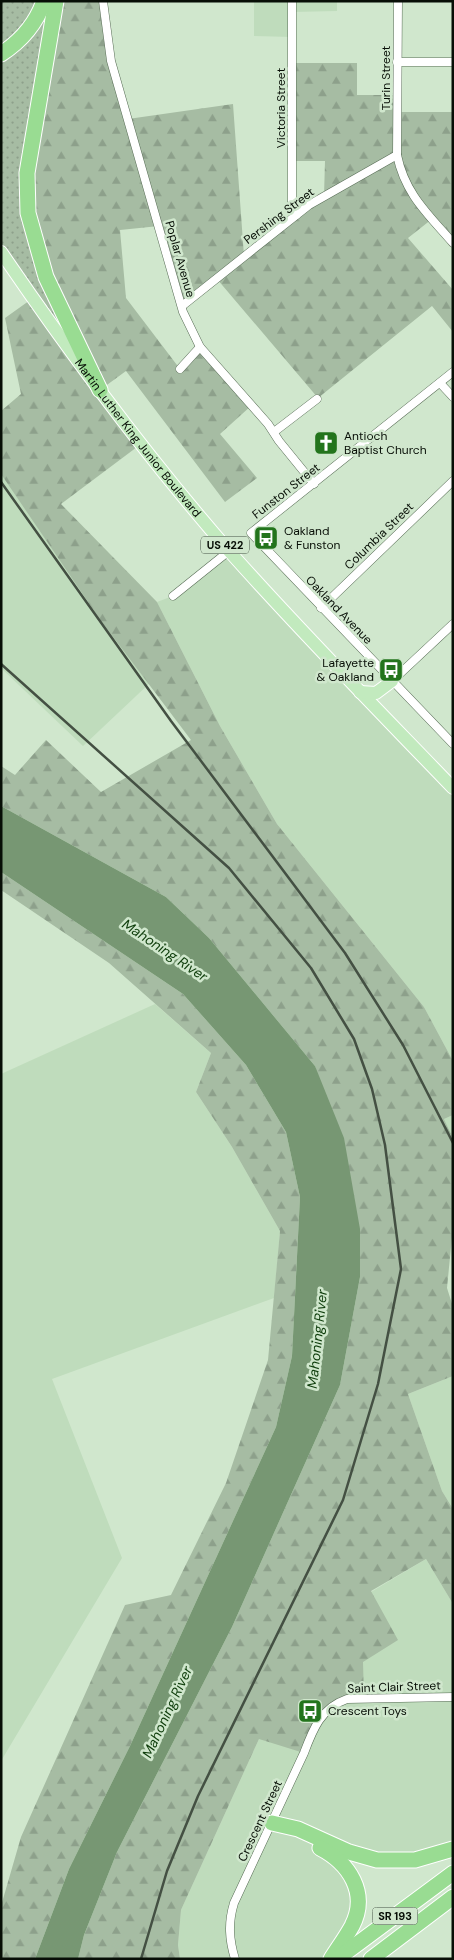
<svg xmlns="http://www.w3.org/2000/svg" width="454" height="1960" font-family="'DM Sans',sans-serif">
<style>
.built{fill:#bfdcbc}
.grass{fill:url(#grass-dots)}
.forest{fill:url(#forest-firs)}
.water{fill:#779773}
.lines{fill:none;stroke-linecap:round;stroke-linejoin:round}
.street-casing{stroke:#576c55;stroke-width:9}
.primary-casing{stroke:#fff;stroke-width:14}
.highway-casing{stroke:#fff;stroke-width:17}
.street{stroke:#fff;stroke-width:8}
.primary{stroke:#c2eabe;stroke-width:12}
.highway{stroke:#99dc92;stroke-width:15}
.rail{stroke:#445043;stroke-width:2.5}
.labels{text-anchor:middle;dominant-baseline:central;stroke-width:5;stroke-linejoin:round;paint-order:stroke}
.shield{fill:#d0e7cd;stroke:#434f42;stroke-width:1}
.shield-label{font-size:11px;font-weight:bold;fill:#070e06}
.street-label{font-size:12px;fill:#070e06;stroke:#d0e7cd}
.poi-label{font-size:12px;fill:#070e06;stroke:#d0e7cd;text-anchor:start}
.water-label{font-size:14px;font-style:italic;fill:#0e3d0b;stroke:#d0e7cd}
</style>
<defs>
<pattern id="grass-dots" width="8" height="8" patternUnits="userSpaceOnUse" patternTransform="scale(1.25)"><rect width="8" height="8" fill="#a6bca3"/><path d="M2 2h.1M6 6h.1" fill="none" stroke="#8da08b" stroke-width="1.8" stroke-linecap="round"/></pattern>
<pattern id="forest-firs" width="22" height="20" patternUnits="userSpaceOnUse" patternTransform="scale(1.25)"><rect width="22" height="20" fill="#a6bca3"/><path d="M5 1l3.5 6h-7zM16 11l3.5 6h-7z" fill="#8da08b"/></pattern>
</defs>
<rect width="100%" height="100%" fill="#d0e7cd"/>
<g class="built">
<polygon points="254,1 337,1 337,11 292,12 292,37 254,36"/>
<polygon points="1,459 153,680 83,746 1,668"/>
<polygon points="229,551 453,788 453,1061 424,1007 277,824 220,726 157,602 173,596"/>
<polygon points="155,1004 211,1053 196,1092 232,1147 280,1231 274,1298 52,1379 122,1558 1,1761 1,1074"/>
<polygon points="453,1115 453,1138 444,1119"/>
<polygon points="453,1376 453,1509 442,1491 408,1394"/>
<polygon points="426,1559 453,1604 453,1849 403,1861 274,1824 332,1855 357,1893 331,1959 180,1959 178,1945 181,1910 259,1739 314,1728 363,1662 371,1592"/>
</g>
<polygon class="grass" points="1,1 52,1 100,390 1,252"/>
<g class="forest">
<polygon points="61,1 103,1 111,61 128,119 233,104 244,256 324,196 325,161 292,161 292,63 357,63 357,95 397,95 398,112 453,112 453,243 432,219 408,238 453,290 453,332 432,306 318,398 217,279 182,306 159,226 120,230 126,298 180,369 200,347 252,405 220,434 257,478 225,502 126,371 100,390 141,444 61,504 157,602 220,726 277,824 424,1007 453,1061 453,1115 444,1119 453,1138 453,1227 447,1288 453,1307 453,1376 408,1394 442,1491 453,1509 453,1604 426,1559 371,1591 398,1640 363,1662 364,1698 358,1698 327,1710 304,1753 259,1739 181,1910 178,1945 180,1959 78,1959 84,1935 117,1852 232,1627 340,1385 360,1277 315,1066 209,938 166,897 1,806 1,766 15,775 46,740 101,792 191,740 101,621 1,474 1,411 21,394 5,318 33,298 98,387 46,277 32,191"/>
<polygon points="1,872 183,994 246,1065 286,1132 300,1197 292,1356 276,1427 130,1746 69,1869 35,1959 1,1959 1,1906 21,1837 125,1605 171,1595 226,1483 268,1360 280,1231 232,1147 196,1092 211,1053 109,963 1,890"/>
</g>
<polygon class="water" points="1,806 166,897 209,938 315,1066 344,1138 360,1229 360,1277 340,1385 232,1627 117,1852 84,1935 78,1959 35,1959 69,1869 130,1746 276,1427 292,1356 300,1197 286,1132 246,1065 183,994 1,872"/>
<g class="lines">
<defs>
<g id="street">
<polyline points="103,1 111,61 183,312 200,347 268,424 279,441 314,484"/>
<polyline points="292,1 292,203 296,215"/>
<path d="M398,1L397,155C405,194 428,214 453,243"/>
<polyline points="397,62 453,62"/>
<polyline points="182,306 309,205 397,155"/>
<polyline points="180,369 200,347"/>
<polyline points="453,372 251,533 453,744"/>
<polyline points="440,383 453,397"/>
<polyline points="274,432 317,399"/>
<polyline points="173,596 229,551"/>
<polyline points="321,608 453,481"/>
<polyline points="392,681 453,624"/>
<path d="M235,1959C229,1939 228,1923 234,1903L304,1753C313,1729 321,1708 347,1699L453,1697"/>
</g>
<g id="primary">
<path id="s1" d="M1,252C72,356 147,457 230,552C302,633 378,710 453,788"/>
<polyline points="360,692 376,693 392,681"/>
</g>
<g id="highway">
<polyline points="56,1 27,173 28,213 46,277 100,390"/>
<path d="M1,54C21,41 36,24 44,1"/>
<polyline points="272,1823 298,1829 349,1852 377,1860 415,1860 453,1849"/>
<path d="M320,1848C349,1863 369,1893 352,1926C346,1937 338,1948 331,1959"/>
<polyline points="337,1959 453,1873"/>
<polyline points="371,1959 453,1897"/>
</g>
</defs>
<use href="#street" class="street-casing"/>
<use href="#primary" class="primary-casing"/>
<use href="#highway" class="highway-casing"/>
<use href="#street" class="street"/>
<use href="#primary" class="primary"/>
<use href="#highway" class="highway"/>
<g class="rail">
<polyline points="1,482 171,721 345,953 403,1045 453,1143"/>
<polyline points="1,664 229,868 311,968 354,1039 372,1089 385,1145 401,1269 378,1384 343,1500 198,1796 167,1871 141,1959"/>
</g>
</g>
<defs>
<symbol id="church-square" viewBox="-11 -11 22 22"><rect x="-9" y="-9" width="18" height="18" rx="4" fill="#23741c" stroke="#d0e7cd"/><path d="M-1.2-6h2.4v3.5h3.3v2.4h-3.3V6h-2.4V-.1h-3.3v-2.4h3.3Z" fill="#fff"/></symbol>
<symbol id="bus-square" viewBox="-11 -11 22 22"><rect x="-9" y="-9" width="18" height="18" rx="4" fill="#23741c" stroke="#d0e7cd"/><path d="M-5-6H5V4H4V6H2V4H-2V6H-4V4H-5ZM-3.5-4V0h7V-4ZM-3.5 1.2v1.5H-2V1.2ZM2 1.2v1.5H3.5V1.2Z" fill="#fff"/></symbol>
</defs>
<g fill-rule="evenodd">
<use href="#church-square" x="312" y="429" width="28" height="28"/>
<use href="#bus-square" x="252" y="524" width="28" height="28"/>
<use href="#bus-square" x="377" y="656" width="28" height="28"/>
<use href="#bus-square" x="296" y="1697" width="28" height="28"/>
</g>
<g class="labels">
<g class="shield">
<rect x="201" y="536.5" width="48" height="17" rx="4"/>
<rect x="372.5" y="1907.5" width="45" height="17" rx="4"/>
</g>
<g class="shield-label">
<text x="225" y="545">US 422</text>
<text x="395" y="1916">SR 193</text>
</g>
<g class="street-label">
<text transform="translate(386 78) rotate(-90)">Turin Street</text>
<text transform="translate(281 108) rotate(-90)">Victoria Street</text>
<text transform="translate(279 216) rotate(-37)">Pershing Street</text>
<text transform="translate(180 259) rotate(74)">Poplar Avenue</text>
<text stroke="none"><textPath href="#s1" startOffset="231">Martin Luther King Junior Boulevard</textPath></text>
<text transform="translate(286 491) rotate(-38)">Funston Street</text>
<text transform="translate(379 536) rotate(-44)">Columbia Street</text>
<text transform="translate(339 610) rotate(46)">Oakland Avenue</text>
<text transform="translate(394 1687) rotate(-2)">Saint Clair Street</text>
<text transform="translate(260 1821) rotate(-65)">Crescent Street</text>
</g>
<g class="poi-label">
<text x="344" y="436">Antioch<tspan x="344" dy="14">Baptist Church</tspan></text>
<text x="284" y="531">Oakland<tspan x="284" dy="14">&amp; Funston</tspan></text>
<text x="374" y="663" text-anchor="end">Lafayette<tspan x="374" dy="14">&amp; Oakland</tspan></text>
<text x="328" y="1711">Crescent Toys</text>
</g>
<g class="water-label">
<text transform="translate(165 950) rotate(34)">Mahoning River</text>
<text transform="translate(317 1339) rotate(-84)">Mahoning River</text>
<text transform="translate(167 1712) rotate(-65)">Mahoning River</text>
</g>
</g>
<rect width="454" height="1960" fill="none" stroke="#070e06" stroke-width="5"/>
</svg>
